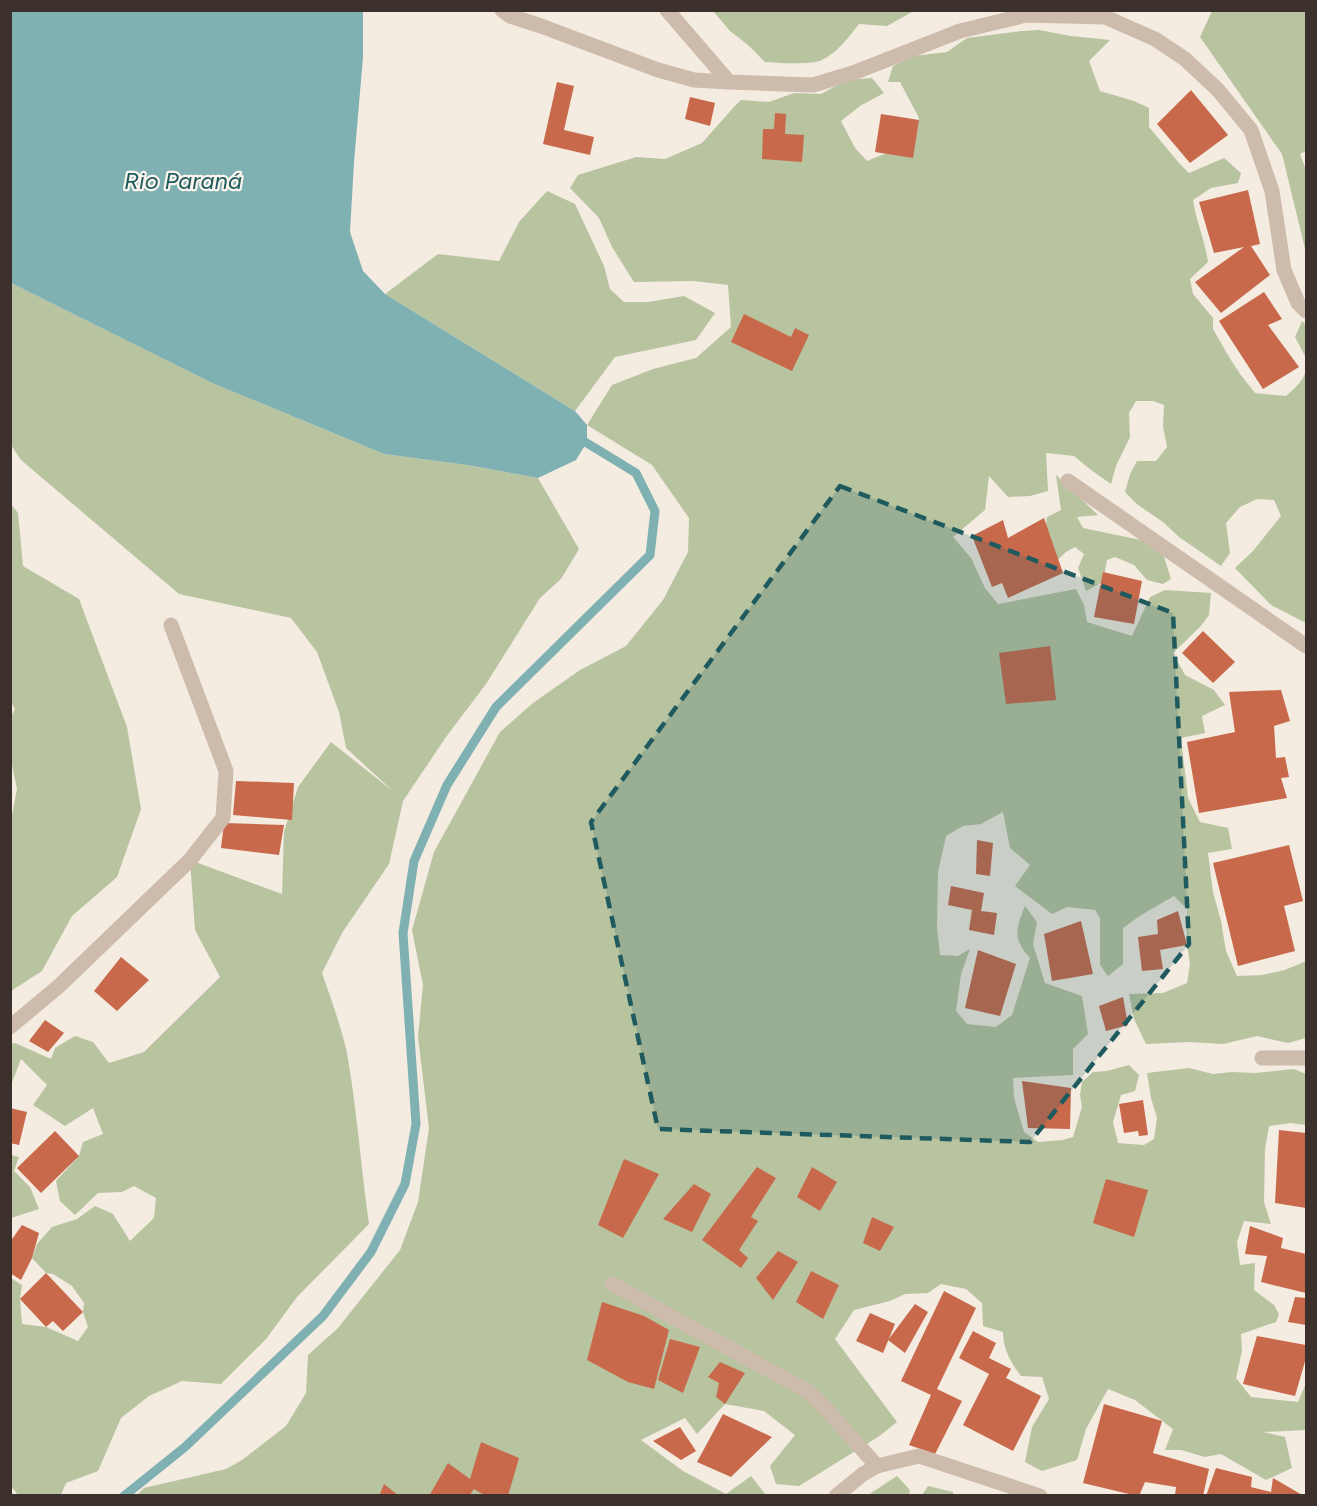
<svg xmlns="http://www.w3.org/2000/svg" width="1317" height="1506" font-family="Figtree,sans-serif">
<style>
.green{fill:#b8c4a0}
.water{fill:#7fb0b2}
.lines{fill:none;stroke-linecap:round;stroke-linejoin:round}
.stream{stroke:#7fb0b2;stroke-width:9}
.building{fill:#c8694b}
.lane{stroke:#cdbbac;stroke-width:15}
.street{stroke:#cdbbac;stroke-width:15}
.marked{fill:#1f5a5e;fill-opacity:0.2;stroke:#1f5a5e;stroke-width:4.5;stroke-dasharray:12 8;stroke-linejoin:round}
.labels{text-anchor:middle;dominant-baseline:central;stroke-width:4.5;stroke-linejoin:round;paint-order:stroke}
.water-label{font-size:24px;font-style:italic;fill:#1f5a5e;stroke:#fbf5ee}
</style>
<rect width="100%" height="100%" fill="#f4ebe1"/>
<g class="green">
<path d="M911,10L912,12L887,26L859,24C848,38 838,52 822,60C814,65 776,63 765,62L748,45L730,31L713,11Z"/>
<polygon points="1212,11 1306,11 1306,151 1300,154 1306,170 1306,253 1282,154 1200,37"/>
<path d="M1039,30L1071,36L1110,40L1089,61L1100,91L1134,101L1149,108V127L1179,163L1189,173L1224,158L1241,173L1238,183L1211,188L1193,200C1196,221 1205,240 1208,262L1190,279L1193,294L1213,318V329L1229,357L1240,374L1255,393L1286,396C1294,389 1303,381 1306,371V623L1271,605L1235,568L1253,551L1281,516L1274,500L1257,499L1240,507L1226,523L1230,553L1221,566L1179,537L1163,522L1138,505L1125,492L1130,474L1137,461H1156L1167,447L1163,426L1164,405L1153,401H1136L1129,413L1130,437L1116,466L1111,484L1091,470L1074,456L1046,453L1048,491L1030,496L1008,497L989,476L985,510L953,537L971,558L985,588L998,604L1076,589L1084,605L1087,622L1132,636L1150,597L1165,590L1211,593L1209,615L1201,626L1173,653L1185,675L1214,690L1225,705L1202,716L1205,733L1181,738L1188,798L1200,822L1228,828L1232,849L1208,853L1213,892L1221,921L1226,951L1237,976L1262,975L1285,970L1306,961V1038L1288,1043L1257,1036L1223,1044L1188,1042L1146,1044L1134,1019L1129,994L1163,993L1187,983L1190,964L1187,945V909L1174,896L1141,915L1123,928V964L1108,976L1100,965V918L1095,910L1067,907L1052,914L1015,886L1030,865L1010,848L1003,812L981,824L963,826L946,836L938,872L937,927L940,955L958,956L970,949L961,974L956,1011L967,1024L996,1027L1012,1015L1030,958C1012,938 1016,929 1025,906L1037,922L1033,944L1045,983L1082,996L1088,1034L1073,1049V1075L1013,1078L1014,1098L1024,1132L1038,1142L1063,1140L1073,1137L1082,1107L1080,1095L1082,1082L1093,1072L1107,1071L1129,1065L1139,1075L1135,1091L1121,1095L1113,1122L1118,1143L1144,1145L1154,1139L1157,1118L1151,1098L1147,1073L1189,1068L1213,1074L1232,1072L1256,1073L1294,1069L1306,1074V1125L1291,1123L1269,1126L1265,1149L1264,1202L1271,1224L1244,1221L1237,1242L1240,1265L1255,1263L1254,1290L1274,1305L1279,1314L1276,1322L1241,1334L1242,1351L1236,1378L1251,1397L1298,1402L1306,1383V1430L1263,1432L1285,1437L1292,1468L1266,1480L1221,1454L1205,1457L1181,1450H1165L1173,1429L1135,1400L1108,1389L1086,1429L1077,1460L1042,1471L1025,1462L1032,1427L1049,1399L1042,1377L1021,1376C1011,1363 1003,1349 1003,1332L983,1326L982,1303L966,1289L941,1284L928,1293L905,1294L890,1301L854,1310L835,1339L897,1422L878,1437L799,1486L776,1484L770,1466L795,1435L764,1411L725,1404L697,1434L685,1418L641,1440L683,1471L726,1494L751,1476L766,1495L136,1496L144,1488L226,1469L242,1460L286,1426L306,1393L308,1355L338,1328L400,1250L418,1202L429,1128L418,1037L423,985L412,930L434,852L500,732L533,703L580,670L626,646L663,600L688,552L689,518L652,465L587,425L612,385L653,369L696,358L731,327L728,285L693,281L634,282L612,247L599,218L570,188L578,175L636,157L665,159L702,143L733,108L741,100L769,102L794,93L821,94L847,80L872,78L884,93L860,106L841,121L855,148L867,161L899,148L919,120L918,116L900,82H888L893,66L914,56L947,52L967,38L1022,31Z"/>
<polygon points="547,191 575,204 604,266 610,289 624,302 648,302 684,296 715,313 696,340 615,357 575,411 385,294 438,254 499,261 519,222"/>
<path d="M11,283L212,383L384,454L467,465L538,478L579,549L561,579L540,598L486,684L446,737L403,801L389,864L342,933L322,973C331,999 341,1026 347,1053C357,1110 361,1167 369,1224L297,1297L266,1339L221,1384L182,1381L149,1396L121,1418L98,1471L66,1483L61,1495H18L11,1486V1278L22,1285L20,1299L22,1324L46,1327L78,1341L88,1327L83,1312L84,1303L72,1286L53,1274L46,1273L32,1258L37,1244L52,1227L77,1219L95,1206L113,1214L130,1241L154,1218L156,1198L134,1186L122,1192L98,1193L75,1215L60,1201L56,1181L79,1156L83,1142L103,1134L93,1108L65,1126L33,1105L47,1085L21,1059L11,1085V1044L15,1043L51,1059L55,1048L75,1036L93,1042L109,1063L144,1052L220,977L195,930L190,860L282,894L284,832L298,787L331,742L394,792L346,748L339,712L317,652L291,618L179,594L21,460L11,445Z"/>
<polygon points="1302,321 1306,325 1306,358 1295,337"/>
<polygon points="1056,475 1098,515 1077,517 1083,528 1160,544 1171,579 1163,584 1147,580 1134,565 1115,557 1107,560 1103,582 1086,591 1078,568 1084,554 1075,547 1066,552 1053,564 1043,543 1047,517 1061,510"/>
<polygon points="10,503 18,513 23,566 79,599 127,727 141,809 117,877 72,916 42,971 11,991 10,826 17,789 11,760 10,719 15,709 10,700"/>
<polygon points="11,1155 19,1157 14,1171 30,1187 39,1209 11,1218"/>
<polygon points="897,1476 910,1490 909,1495 868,1495"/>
<polygon points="928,1486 953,1492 953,1495 922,1495"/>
</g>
<polygon class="water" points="10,11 363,11 363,57 354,162 350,232 363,271 385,294 575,411 587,425 587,442 576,460 538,478 467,465 384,454 212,383 11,283"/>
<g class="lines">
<polyline class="stream" points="124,1496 185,1447 323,1316 371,1252 405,1184 416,1124 403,933 414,861 447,785 496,707 650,555 655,511 636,473 577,437"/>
</g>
<g class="building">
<polygon points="557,82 574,86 564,130 594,137 590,155 543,144"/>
<polygon points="1191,90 1228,135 1190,163 1157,124"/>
<polygon points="690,97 715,103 710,126 685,119"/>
<polygon points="775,113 786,114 785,134 804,135 802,162 762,159 763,129 774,129"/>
<polygon points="881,114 919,120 913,158 875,152"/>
<polygon points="1248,190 1260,244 1251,246 1270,275 1221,313 1195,282 1244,247 1214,253 1199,202"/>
<polygon points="1264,292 1282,319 1268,325 1299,367 1263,389 1219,321"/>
<polygon points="744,314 791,337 795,328 809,335 792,371 731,342"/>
<polygon points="1044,518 1063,573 1008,598 1002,583 992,587 972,536 1003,520 1008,538"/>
<polygon points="1103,572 1142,581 1134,624 1094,617"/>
<polygon points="1203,631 1235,662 1213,683 1182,653"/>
<polygon points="1050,646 1056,700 1006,704 999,653"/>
<polygon points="1281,690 1290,721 1274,726 1276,758 1285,757 1289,777 1281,778 1287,798 1199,813 1187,742 1235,732 1229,692"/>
<polygon points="236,781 294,783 292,820 233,815"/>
<polygon points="224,823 284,825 279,855 221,848"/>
<polygon points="977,840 993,843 990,876 976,874"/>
<polygon points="1289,845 1303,901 1284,906 1295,951 1238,966 1213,863"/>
<polygon points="951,886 984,893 981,911 997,913 994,935 969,930 972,910 948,905"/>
<polygon points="1178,911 1187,945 1160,950 1163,969 1142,971 1138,937 1158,934 1157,920"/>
<polygon points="1081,921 1093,974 1052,981 1044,934"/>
<polygon points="978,950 1016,964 1000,1016 965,1008"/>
<polygon points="121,957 149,980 117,1011 94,991"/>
<polygon points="1123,997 1128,1025 1106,1031 1099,1006"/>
<polygon points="45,1020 64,1033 48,1052 29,1041"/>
<polygon points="1022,1081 1071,1088 1070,1129 1028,1128"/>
<polygon points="1143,1100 1148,1135 1139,1136 1138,1131 1124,1133 1119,1104"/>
<polygon points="10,1108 27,1112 19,1145 10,1143"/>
<polygon points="1279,1130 1306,1133 1306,1208 1275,1203"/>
<polygon points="55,1131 79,1156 41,1193 17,1168"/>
<polygon points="624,1159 659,1174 623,1238 598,1225"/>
<polygon points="757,1167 776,1178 751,1217 758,1221 739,1250 748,1258 741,1268 702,1240"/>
<polygon points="812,1167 837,1182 820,1211 797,1197"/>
<polygon points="1106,1179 1148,1190 1134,1237 1093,1223"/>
<polygon points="694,1184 711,1194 692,1232 663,1219"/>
<polygon points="872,1217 894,1227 880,1251 863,1243"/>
<polygon points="22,1225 39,1233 32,1258 21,1280 10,1273 10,1242"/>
<polygon points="1250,1226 1283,1238 1281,1248 1306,1254 1306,1293 1261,1282 1267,1256 1245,1254"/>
<polygon points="778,1251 798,1262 773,1300 756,1278"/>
<polygon points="811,1271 839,1285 823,1319 796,1302"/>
<polygon points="46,1273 83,1312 63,1331 53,1321 46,1327 20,1299"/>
<polygon points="944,1291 976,1308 937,1389 962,1401 935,1454 909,1445 931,1395 901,1381"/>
<polygon points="1295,1297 1306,1298 1306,1325 1288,1322"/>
<polygon points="602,1302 644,1316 669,1330 654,1389 628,1382 587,1360"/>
<polygon points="915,1304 928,1312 905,1353 888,1340"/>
<polygon points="870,1313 895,1324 883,1353 856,1341"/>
<polygon points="973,1331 996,1343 989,1358 1011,1369 1006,1378 1041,1396 1013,1451 963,1425 989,1374 959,1358"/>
<polygon points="1257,1336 1306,1345 1306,1358 1295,1396 1243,1384"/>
<polygon points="670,1339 700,1347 683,1393 658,1380"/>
<polygon points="720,1362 745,1373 725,1404 716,1397 719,1383 708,1377"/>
<polygon points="1104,1404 1162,1421 1153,1453 1209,1469 1203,1496 1175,1496 1176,1487 1145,1482 1139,1496 1137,1496 1083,1483"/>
<polygon points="723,1414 772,1437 731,1477 697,1462"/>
<polygon points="680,1427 696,1451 681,1460 653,1441"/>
<polygon points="481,1442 519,1458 508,1496 486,1496 474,1489 469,1496 429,1496 448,1463 470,1479"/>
<polygon points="1216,1468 1252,1477 1251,1487 1271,1492 1273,1478 1304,1496 1206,1496"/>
<polygon points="384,1484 399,1496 379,1496"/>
</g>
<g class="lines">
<g class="lane">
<polyline points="502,10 510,16 541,26 658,70 694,80 729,82"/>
<polyline points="10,1027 59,986 190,860 223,818 226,771 171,625"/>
</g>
<g class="street">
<polyline points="667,10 729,82 813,85 853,73 960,31 1026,15 1105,17 1155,39 1185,59 1218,90 1251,130 1272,191 1284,270 1298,303 1306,311"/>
<polyline points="1068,481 1306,646"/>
<polyline points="1262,1058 1306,1058"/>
<polyline points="612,1284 809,1392 827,1410 877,1466"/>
<polyline points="836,1496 863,1474 877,1466 919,1456 1040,1496"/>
</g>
</g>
<path class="marked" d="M840,486L1173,613L1189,944L1030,1142L658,1129L591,822Z"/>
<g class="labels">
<g class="water-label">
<text x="183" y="180">Rio Paraná</text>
</g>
</g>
<rect width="1317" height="1506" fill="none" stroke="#3b302b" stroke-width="24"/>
</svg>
